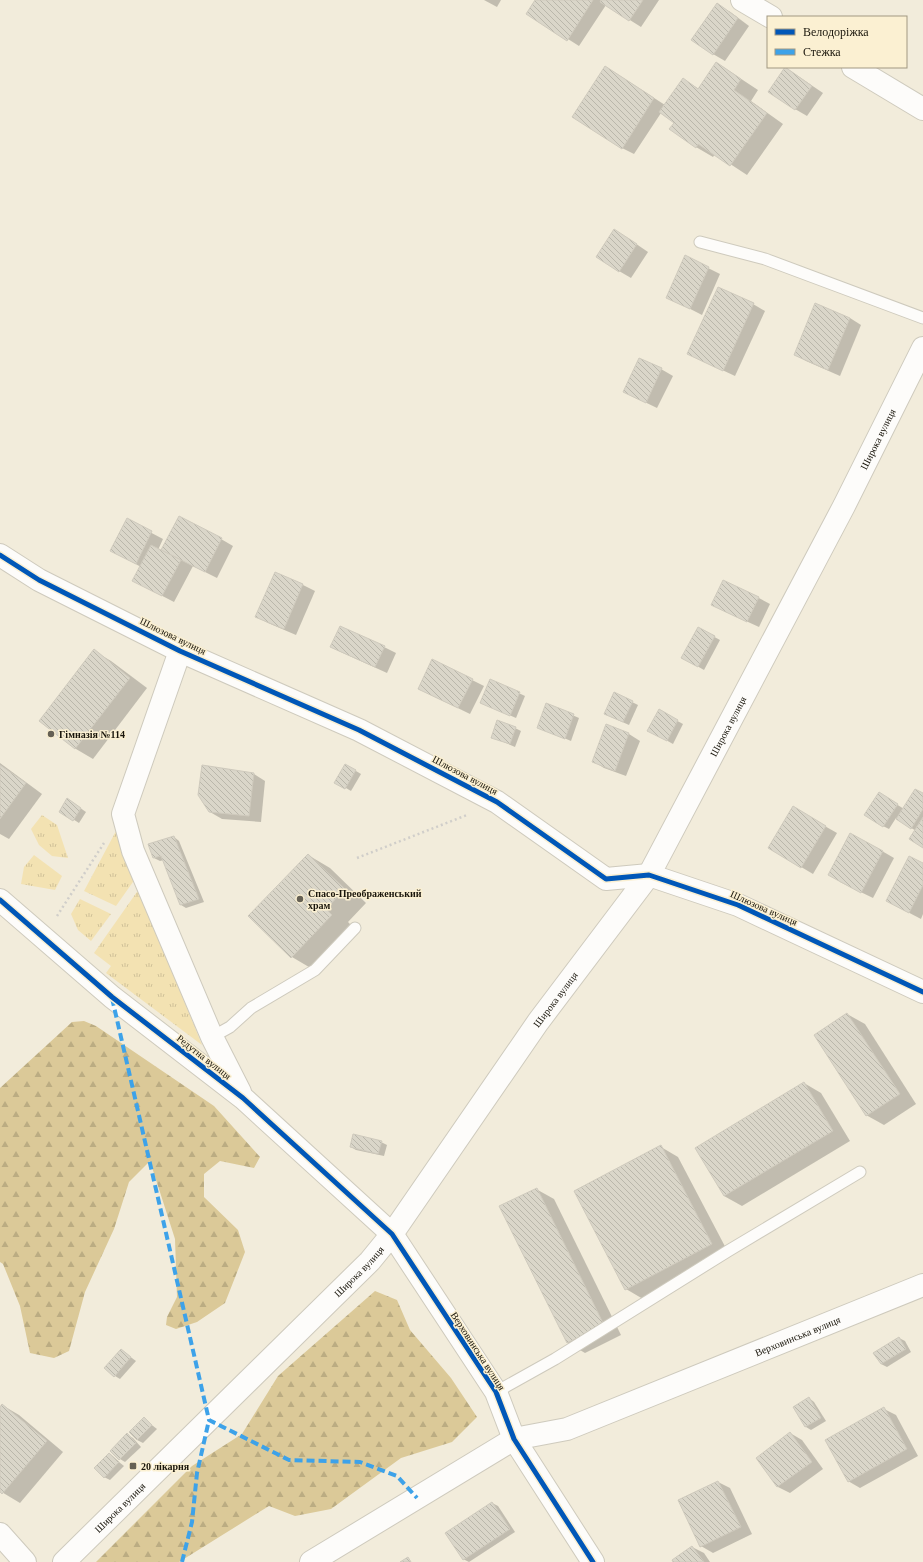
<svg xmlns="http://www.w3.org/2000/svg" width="923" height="1562" font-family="Georgia,serif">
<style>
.grass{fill:url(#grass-tufts)}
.forest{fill:url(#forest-firs)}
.shadow{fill:#0003}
.building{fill:url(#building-back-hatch);stroke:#cfcabd}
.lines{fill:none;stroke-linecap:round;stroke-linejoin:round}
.service-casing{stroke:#cecabd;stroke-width:13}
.minor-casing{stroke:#cecabd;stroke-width:24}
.secondary-casing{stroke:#cecabd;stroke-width:24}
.path{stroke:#d0ceca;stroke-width:2.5;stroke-dasharray:2 3;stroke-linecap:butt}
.service{stroke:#fdfcfa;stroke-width:11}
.minor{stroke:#fdfcfa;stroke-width:22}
.secondary{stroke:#fdfcfa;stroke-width:22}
.quiet{stroke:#3da2e9;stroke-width:4;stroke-dasharray:8 4;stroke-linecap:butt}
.cycleway-casing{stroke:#fbf0d2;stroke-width:8}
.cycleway{stroke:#0057b8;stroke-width:5}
.poi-dot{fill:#656054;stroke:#fbf0d2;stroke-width:1.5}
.labels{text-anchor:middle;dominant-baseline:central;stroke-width:3;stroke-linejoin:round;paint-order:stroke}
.street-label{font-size:10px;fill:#19150b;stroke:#fbf0d2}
.poi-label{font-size:10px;font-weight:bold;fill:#19150b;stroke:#fbf0d2;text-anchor:start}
</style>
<defs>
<pattern id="grass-tufts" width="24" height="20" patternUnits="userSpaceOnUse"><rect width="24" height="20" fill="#f3e2b2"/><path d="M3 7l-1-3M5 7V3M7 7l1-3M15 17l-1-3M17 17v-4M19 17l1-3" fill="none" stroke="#d0c198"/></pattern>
<pattern id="forest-firs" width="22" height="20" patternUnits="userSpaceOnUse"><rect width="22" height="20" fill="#dbc998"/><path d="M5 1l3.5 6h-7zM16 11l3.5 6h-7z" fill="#bbac82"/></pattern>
<pattern id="building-back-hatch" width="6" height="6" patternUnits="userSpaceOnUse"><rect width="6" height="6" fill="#dad6c9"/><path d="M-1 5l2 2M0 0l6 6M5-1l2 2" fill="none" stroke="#bab7ab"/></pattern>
</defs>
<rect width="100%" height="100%" fill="#f2ecdb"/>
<g class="grass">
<polygon points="42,815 57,825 68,858 52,856 39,845 31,829"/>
<polygon points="116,831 135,879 116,906 84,891"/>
<polygon points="34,855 62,876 55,890 21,884 24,867"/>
<polygon points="139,889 202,1045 106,973 111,966 94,953"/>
<polygon points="80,899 111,914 91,941 78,930 71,914"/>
</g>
<g class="forest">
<polygon points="84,1021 96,1026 214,1106 260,1157 254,1168 220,1161 204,1174 204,1197 238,1230 245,1252 225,1303 197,1322 176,1329 166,1325 167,1317 177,1297 175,1239 150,1161 129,1182 114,1229 85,1292 69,1351 54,1358 30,1353 20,1306 3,1264 0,1262 0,1088 72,1022"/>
<polygon points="375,1291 397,1300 410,1330 451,1378 477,1417 452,1442 401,1458 331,1509 295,1516 269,1506 179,1562 96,1562 192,1466 242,1434 278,1376"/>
</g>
<g class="shadow">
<polygon points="484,0 501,0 497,7"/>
<polygon points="536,0 600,0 602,1 602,0 659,0 641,27 606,5 579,46 527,13"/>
<polygon points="729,11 749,26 725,61 713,54"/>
<polygon points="717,63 758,90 751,101 783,124 747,175 715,154 713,157 696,147 675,123 661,113 634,154 622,148 617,74 665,105 683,79 699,89"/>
<polygon points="786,68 823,93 807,116 795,109"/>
<polygon points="626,237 648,252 631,278 619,271"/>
<polygon points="686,257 720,274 702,315 667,297"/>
<polygon points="753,304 765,311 735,376 688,354"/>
<polygon points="850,318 861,325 840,376 806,361 795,355"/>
<polygon points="661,369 673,376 657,408 624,392"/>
<polygon points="127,520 163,539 158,550 162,552 221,539 233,546 217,578 193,566 174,602 145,587 141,567 112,551"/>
<polygon points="275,573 303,585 315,591 296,635 268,623 257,617"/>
<polygon points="759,598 770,604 759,627 724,611"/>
<polygon points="698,628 720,640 704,670 683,658"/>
<polygon points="331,647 384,647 396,653 387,673 343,653"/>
<polygon points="94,651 111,661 147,688 93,759 76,749 40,721"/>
<polygon points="472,680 484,686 470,714 431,695"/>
<polygon points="491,680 525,696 516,718 487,705"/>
<polygon points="614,693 638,705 629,725 611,717"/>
<polygon points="547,704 579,718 571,741 538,727"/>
<polygon points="659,711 683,724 673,744 648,730"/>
<polygon points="606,725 629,734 640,741 626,776 604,768 593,761"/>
<polygon points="515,728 521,731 515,747 492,737"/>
<polygon points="0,763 42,794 9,839 0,834"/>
<polygon points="346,765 361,774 351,791 336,782"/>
<polygon points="254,774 265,781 261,822 222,819 210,812"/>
<polygon points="879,793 904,809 923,794 923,847 916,831 896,818 889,829 883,826"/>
<polygon points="73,803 86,812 79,823 60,811"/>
<polygon points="793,808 837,833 813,874 769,848"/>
<polygon points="174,837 179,841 204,902 186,908 181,905 164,860 160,861 154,858 149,844"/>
<polygon points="882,851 894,858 873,898 840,882"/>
<polygon points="308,855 330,868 366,903 348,922 354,928 314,970 292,957"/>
<polygon points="923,864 923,914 921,919 898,907"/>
<polygon points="847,1014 865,1024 916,1104 884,1125 866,1115"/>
<polygon points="804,1083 821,1093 850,1141 742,1206 724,1196"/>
<polygon points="381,1142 387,1145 384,1156 356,1150 351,1147"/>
<polygon points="661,1147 678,1157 729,1254 643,1299 626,1289"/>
<polygon points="536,1189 554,1199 621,1335 585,1353 568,1343"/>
<polygon points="899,1338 905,1341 911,1352 887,1367 881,1364"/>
<polygon points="121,1350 136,1361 120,1379 115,1376"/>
<polygon points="809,1398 814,1402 826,1421 811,1430 806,1427"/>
<polygon points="2,1405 19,1415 63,1452 20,1503 0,1491 0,1408"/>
<polygon points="884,1409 896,1415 918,1456 860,1488 848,1481"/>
<polygon points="144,1419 157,1429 143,1443 137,1440"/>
<polygon points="790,1433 802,1440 823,1469 790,1493 778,1487 757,1458"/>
<polygon points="127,1435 133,1438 141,1447 125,1462 120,1459"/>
<polygon points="109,1454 124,1466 110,1480 104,1477"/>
<polygon points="718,1482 730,1488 752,1534 713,1553 701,1546 679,1500"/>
<polygon points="492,1503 498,1506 515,1532 469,1562 463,1559"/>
<polygon points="692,1547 704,1553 710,1562 674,1562"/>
</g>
<g class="building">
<polygon points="535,0 593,0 567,41 526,14"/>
<polygon points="601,0 643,0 629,21 600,2"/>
<polygon points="717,3 738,18 713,55 691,40"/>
<polygon points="716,62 741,79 734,90 767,113 730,166 698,144 696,148 669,129 674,123 659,112 683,78 698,89"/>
<polygon points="605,66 654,98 622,149 572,117"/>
<polygon points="785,67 812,86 795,110 768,92"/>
<polygon points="614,229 637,244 619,272 596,257"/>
<polygon points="685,255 709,267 690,309 666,298"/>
<polygon points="718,287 754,303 723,371 687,354"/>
<polygon points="815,303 850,318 828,370 794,355"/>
<polygon points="639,358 662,368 646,403 623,392"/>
<polygon points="179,516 222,538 205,572 161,550"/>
<polygon points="127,518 152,531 136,564 110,551"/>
<polygon points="151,545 181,560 162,596 132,581"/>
<polygon points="275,572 303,584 284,629 255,617"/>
<polygon points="723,580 759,597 747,622 711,605"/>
<polygon points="340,626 385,646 375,667 330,647"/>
<polygon points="698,627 715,636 698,667 681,658"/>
<polygon points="94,649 130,678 75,749 39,721"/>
<polygon points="432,659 473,679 458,708 418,689"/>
<polygon points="490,679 520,692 510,716 480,703"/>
<polygon points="614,692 633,701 623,722 604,714"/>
<polygon points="546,703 574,714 565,739 537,728"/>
<polygon points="659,709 678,720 667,741 647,731"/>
<polygon points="497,720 516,727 510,744 491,738"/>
<polygon points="606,724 629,733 615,771 592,762"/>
<polygon points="345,764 356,770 345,789 334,783"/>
<polygon points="0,765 26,783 0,819"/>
<polygon points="202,765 254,773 249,816 209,812 198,795"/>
<polygon points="915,789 923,793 923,809 911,829 896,819"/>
<polygon points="879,792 898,804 883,827 864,815"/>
<polygon points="67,798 81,808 73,821 59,812"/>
<polygon points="793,806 826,826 801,868 768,848"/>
<polygon points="923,817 923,848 909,839"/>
<polygon points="850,833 883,851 861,893 828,875"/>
<polygon points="174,836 199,899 180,905 161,856 153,858 148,844"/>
<polygon points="308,854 345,889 326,909 332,915 291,958 248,916"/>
<polygon points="909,856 923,863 923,885 909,913 886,901"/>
<polygon points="847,1013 900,1094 866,1116 814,1035"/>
<polygon points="804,1082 833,1131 724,1196 695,1148"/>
<polygon points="353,1134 382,1141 378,1154 350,1147"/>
<polygon points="661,1145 712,1244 625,1290 574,1191"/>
<polygon points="537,1188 604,1325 567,1343 499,1206"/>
<polygon points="899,1337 906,1349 881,1364 873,1353"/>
<polygon points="121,1349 131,1357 114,1377 104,1368"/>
<polygon points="809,1397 821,1418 805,1427 793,1407"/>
<polygon points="2,1404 47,1441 2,1494 0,1492 0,1407"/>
<polygon points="884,1407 907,1449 848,1482 825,1440"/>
<polygon points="144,1417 152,1425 137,1440 129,1432"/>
<polygon points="790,1432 812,1462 777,1487 756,1458"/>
<polygon points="127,1433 136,1443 119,1460 110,1451"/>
<polygon points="109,1453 119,1462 104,1478 94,1468"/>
<polygon points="718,1481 741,1527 700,1547 678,1500"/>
<polygon points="492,1502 510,1529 463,1560 445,1533"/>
<polygon points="692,1546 704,1562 673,1562 672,1560"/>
<polygon points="408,1557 411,1562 400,1562"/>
</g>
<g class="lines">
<defs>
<g id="service">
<polyline points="700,242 765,259 923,318"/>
<polyline points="212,1037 230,1027 251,1008 315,970 355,928"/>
<polyline points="496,1392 555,1359 728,1251 860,1172"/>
</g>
<g id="minor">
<polyline points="742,0 771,17"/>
<polyline points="853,67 923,109"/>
<polyline points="0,555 39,580 180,651 359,730 497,802 606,879 649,875 738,905 923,992"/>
<polyline points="180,651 123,814 133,851 212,1037 240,1092"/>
<polyline points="0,900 112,997 243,1098 392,1234 496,1392 514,1439 593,1562"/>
<polyline points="0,1534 25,1562"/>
<path id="s1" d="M311,1562L514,1439L567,1429L923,1285"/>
</g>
<g id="secondary">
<path id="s2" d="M64,1562L370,1261L392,1234L538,1022L649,875L844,506L923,348"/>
</g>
</defs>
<use href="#service" class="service-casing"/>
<use href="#minor" class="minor-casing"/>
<use href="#secondary" class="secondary-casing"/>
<g class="path">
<polyline points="357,858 467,815"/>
<polyline points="57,916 104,843"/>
</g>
<use href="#service" class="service"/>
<use href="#minor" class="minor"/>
<use href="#secondary" class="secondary"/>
<g class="quiet">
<polyline points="112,998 209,1420 289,1460 360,1462 397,1476 417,1498"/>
<polyline points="182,1562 192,1522 197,1473 209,1420"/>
</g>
<defs>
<g id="cycleway">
<polyline points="0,555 39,580 180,651 359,730 497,802 606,879 649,875 738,905 923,992"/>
<polyline points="0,900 112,997 243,1098 392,1234 496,1392 514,1439 593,1562"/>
</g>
</defs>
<use href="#cycleway" class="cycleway-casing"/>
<use href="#cycleway" class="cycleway"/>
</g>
<g class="poi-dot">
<circle cx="51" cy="734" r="4"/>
<circle cx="300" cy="899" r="4"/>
<rect x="129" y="1462" width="8" height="8" rx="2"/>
</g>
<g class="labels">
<g class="street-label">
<text stroke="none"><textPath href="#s2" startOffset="1398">Широка вулиця</textPath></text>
<text transform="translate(173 636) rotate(26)">Шлюзова вулиця</text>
<text stroke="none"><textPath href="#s2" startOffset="1074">Широка вулиця</textPath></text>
<text transform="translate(465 775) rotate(28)">Шлюзова вулиця</text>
<text transform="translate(764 908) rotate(24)">Шлюзова вулиця</text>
<text stroke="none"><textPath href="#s2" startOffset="750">Широка вулиця</textPath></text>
<text transform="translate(204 1057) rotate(38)">Редутна вулиця</text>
<text stroke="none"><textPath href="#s2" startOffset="414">Широка вулиця</textPath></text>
<text stroke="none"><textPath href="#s1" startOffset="540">Верховинська вулиця</textPath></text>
<text transform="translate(478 1351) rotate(57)">Верховинська вулиця</text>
<text stroke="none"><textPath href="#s2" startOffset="78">Широка вулиця</textPath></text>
</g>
<g class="poi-label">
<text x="59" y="734">Гімназія №114</text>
<text x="308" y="893">Спасо-Преображенський<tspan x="308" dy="12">храм</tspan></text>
<text x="141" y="1466">20 лікарня</text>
</g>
</g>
<rect x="767" y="16" width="140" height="52" fill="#fbf0d2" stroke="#a19882"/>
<rect x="775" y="29" width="20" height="6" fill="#0057b8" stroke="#a19882"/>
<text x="803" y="36" font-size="12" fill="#19150b">Велодоріжка</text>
<rect x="775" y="49" width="20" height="6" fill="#3da2e9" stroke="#a19882"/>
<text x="803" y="56" font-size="12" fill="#19150b">Стежка</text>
</svg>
